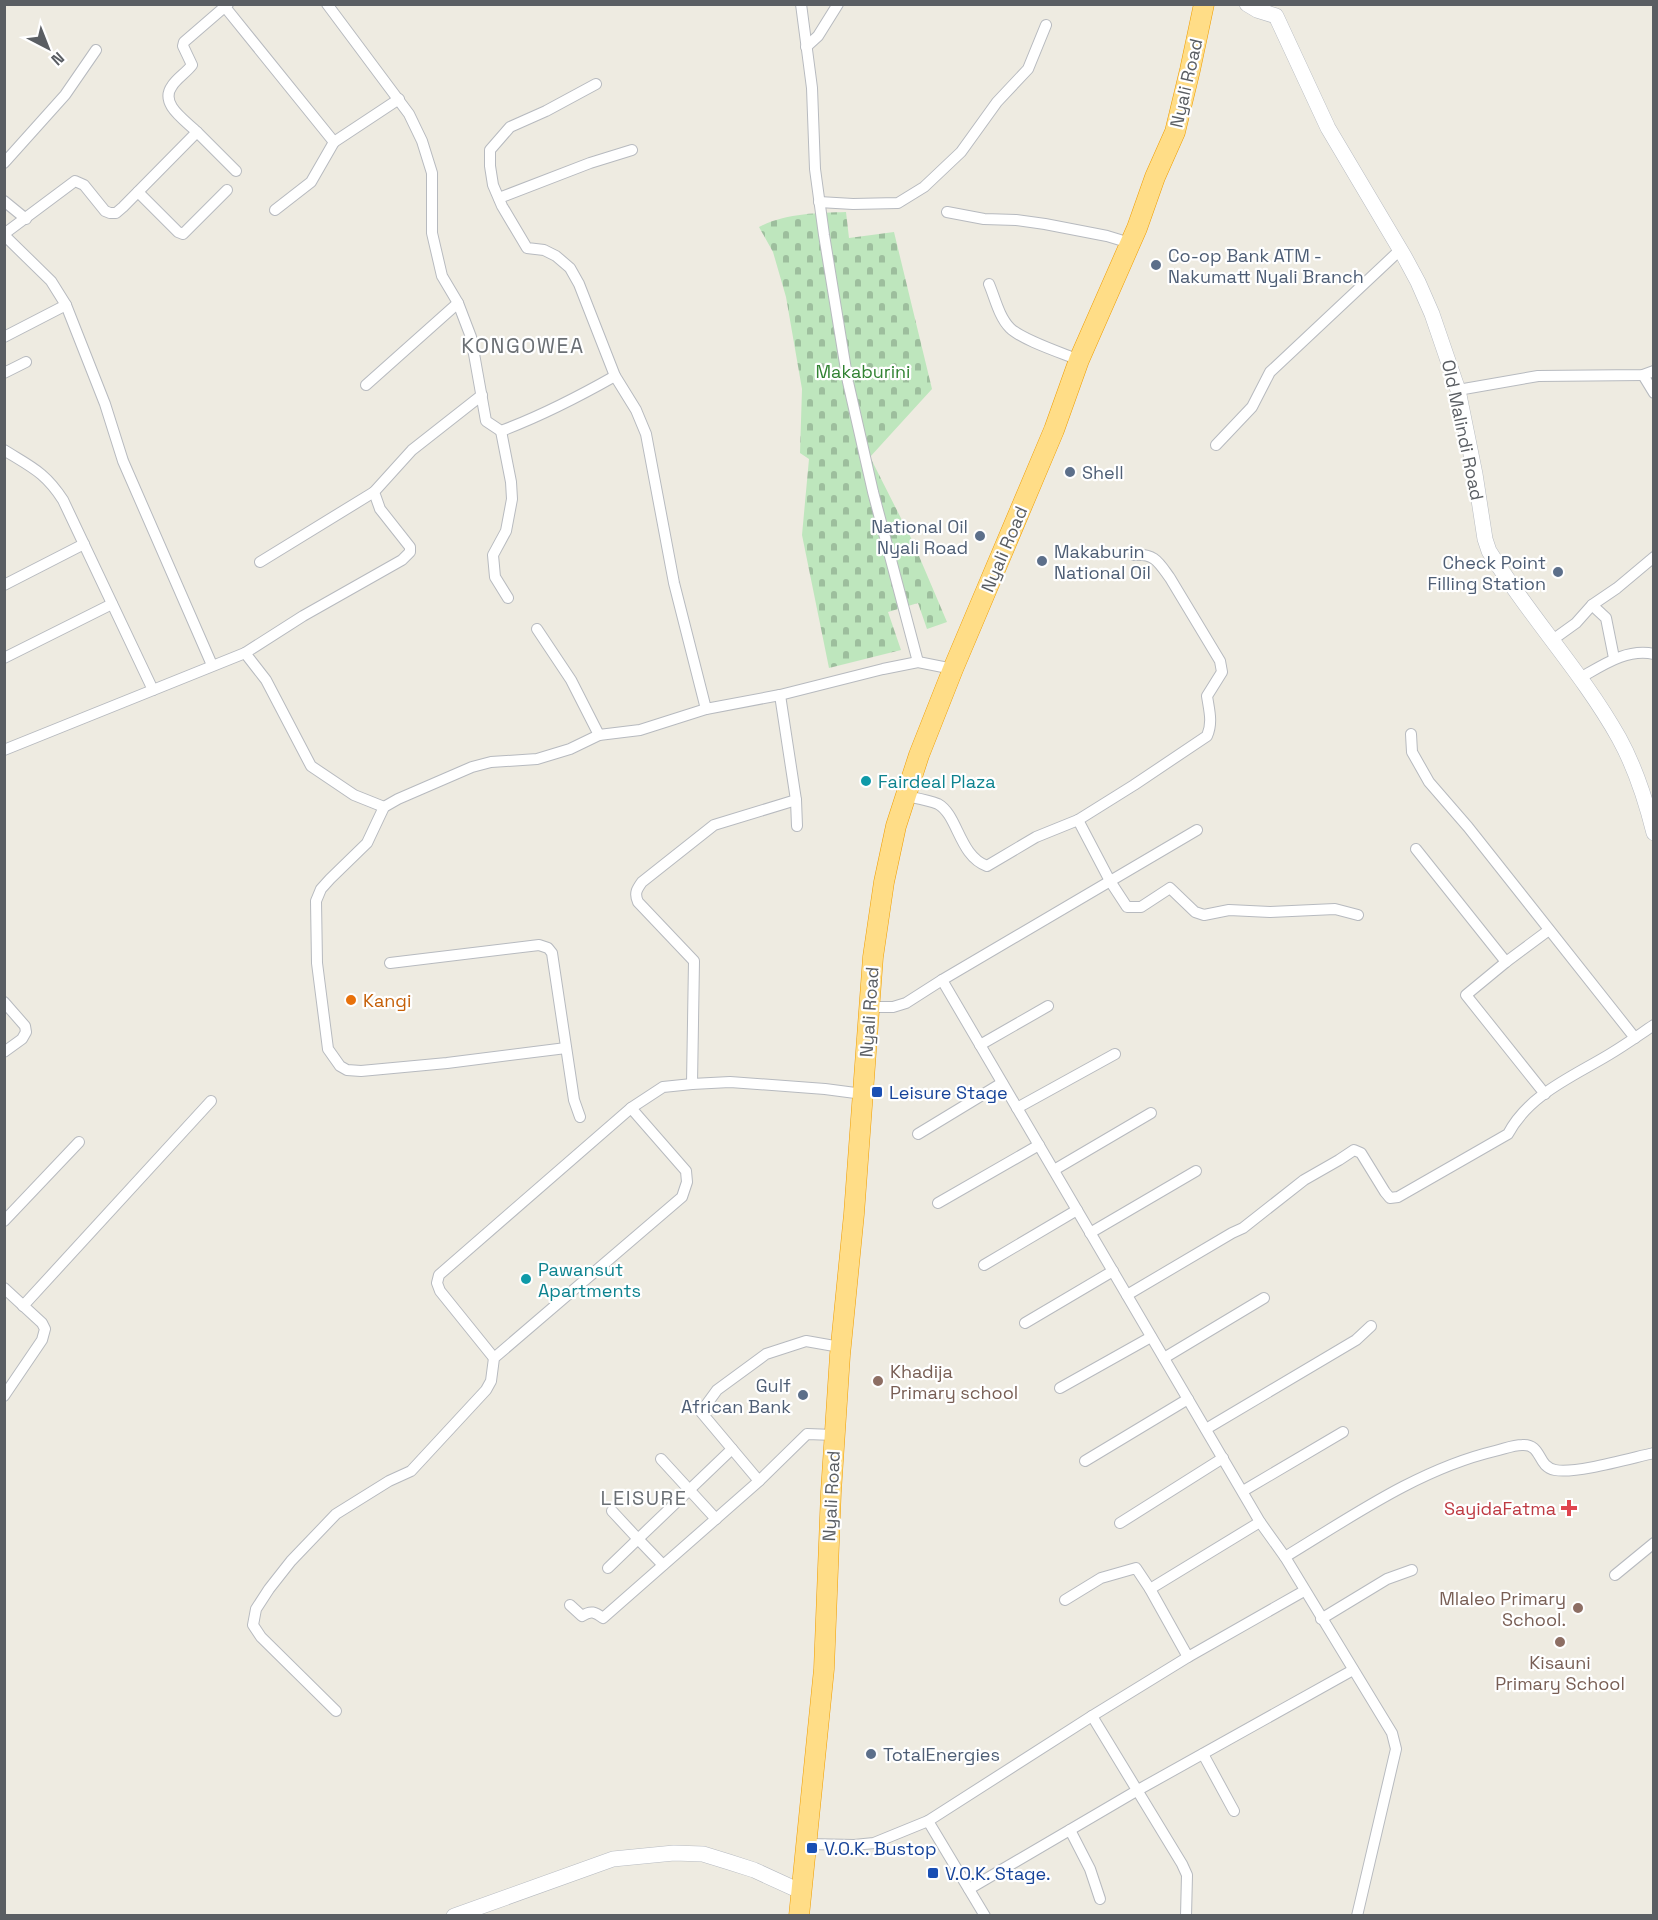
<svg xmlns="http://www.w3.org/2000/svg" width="1658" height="1920" font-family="'Space Grotesk',sans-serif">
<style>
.cemetery{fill:url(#cemetery-stones)}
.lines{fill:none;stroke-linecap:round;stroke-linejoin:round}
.street-casing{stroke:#b7babf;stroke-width:12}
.secondary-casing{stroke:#b7bbc1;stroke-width:16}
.highway-casing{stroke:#ef9d00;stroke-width:21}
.street{stroke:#fff;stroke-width:10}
.secondary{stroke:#fff;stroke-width:15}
.highway{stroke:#ffdd87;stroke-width:20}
.service-dot{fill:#5c6f8a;stroke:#fff;stroke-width:2}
.culture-dot{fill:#0f9aa8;stroke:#fff;stroke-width:2}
.food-dot{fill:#e8710a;stroke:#fff;stroke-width:2}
.transit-dot{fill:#1a4fb4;stroke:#fff;stroke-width:2}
.education-dot{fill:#8d6e63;stroke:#fff;stroke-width:2}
.health-dot{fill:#e0444e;stroke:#fff;stroke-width:2}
.labels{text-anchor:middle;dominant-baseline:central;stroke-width:4.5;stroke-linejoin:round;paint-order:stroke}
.street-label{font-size:18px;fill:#5a5e63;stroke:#fff}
.service-label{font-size:18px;fill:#4e5e75;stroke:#fff;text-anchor:start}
.park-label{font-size:18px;fill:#318332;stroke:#fff}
.culture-label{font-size:18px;fill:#0d838f;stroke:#fff;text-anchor:start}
.food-label{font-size:18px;fill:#c56008;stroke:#fff;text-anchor:start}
.transit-label{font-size:18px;fill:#164399;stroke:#fff;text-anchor:start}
.education-label{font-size:18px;fill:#785e54;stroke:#fff;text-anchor:start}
.health-label{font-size:18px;fill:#be3a42;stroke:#fff;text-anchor:end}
.neighbourhood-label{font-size:20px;letter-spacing:1.5px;fill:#6b7075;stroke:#fff}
.quarter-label{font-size:21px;letter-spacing:1.5px;fill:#6b7075;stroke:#fff}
</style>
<defs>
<pattern id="cemetery-stones" width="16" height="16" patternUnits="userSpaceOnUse" patternTransform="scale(1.5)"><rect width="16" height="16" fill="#bee6bd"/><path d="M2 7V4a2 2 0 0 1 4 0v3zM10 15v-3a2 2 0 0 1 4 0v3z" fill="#9dbe9d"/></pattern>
</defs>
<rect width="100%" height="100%" fill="#eeebe1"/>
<path class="cemetery" d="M846,212L849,238L894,232L932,389L870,457L913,542L947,622L927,629L918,603L888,612L901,650L829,668L802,535L809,459L800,453L802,389L786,297L773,252L759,227C786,213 817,213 846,212Z"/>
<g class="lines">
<defs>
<g id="street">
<path d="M327,4L409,114L422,141L432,173V233L442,276L458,303L471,337L486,421L501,431C541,416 578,397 615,376"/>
<polyline points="801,4 812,88 815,169 824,235 848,382 873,492 918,662"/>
<polyline points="225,7 334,142 399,99"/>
<polyline points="806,47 818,36 838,4"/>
<polyline points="596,84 546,111 510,127 490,150 490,166 493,185 502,206 527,248 544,250 556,256 570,268 579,284 615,376 636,410 646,434 674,583 706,709 780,695 883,669 918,662 953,669"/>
<polyline points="197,132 236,171"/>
<polyline points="4,163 65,95 96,50"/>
<polyline points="138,192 178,232 183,234 227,190"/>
<polyline points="499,198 590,163 632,150"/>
<polyline points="4,201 26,219"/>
<polyline points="819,202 853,204 898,203 924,187 961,152 997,102 1028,69 1046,25"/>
<polyline points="275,210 311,182 334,142"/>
<polyline points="947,212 984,219 1016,220 1045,224 1107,236 1130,243"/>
<path d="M4,234L75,181L84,185L105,211L110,213H116L123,207L197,132C185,120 159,104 172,86C177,78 186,73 192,65L183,46L184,42L228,4"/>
<polyline points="4,235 51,281 66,305 105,404 123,461 212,665"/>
<path d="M989,284C995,298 999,317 1010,328C1022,340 1062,353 1079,360"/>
<polyline points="4,337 66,305"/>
<polyline points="4,373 26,362"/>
<polyline points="1643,375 1654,393"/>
<polyline points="366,385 458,303"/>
<polyline points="1458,390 1538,376 1643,375 1654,371"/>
<polyline points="501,431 511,482 512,499 506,531 493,555 495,577 508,598"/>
<polyline points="1216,445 1252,407 1270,372 1400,250"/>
<path d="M4,450C31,467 45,472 63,500L153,690"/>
<polyline points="260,562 374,492"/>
<polyline points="4,585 84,544"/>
<polyline points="1592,605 1606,618 1614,658"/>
<polyline points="537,629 571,680 599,735"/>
<polyline points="1551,641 1576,623 1592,605 1617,588 1654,557"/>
<polyline points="245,653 266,680 311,766 354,795 384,807"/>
<polyline points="4,658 112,604"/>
<path d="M1580,678C1603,665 1627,648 1654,654"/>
<polyline points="780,695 796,800 797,826"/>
<polyline points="1411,734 1412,752 1429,782 1468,827 1635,1038"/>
<polyline points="4,750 245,653 303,616 402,560 410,552 410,547 380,509 374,492 412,450 482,395"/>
<path d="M906,796C916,798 929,800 938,804C958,815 959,856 987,866L1036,837L1078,820L1134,785L1207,736C1213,722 1209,710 1207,696L1222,672L1220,661L1170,578C1159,563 1155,553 1134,555"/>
<polyline points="1078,820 1110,881 1127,907 1141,907 1170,888 1195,912 1204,915 1229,910 1270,912 1335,909 1358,915"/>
<polyline points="1416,849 1506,962"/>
<polyline points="390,963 539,945 548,948 552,953 574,1100 580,1117"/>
<polyline points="942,980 1260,1522 1285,1557 1392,1733 1396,1749 1357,1916"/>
<polyline points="4,1002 25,1026 26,1032 22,1039 4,1052"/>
<polyline points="870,1007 893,1007 906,1003 942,980 1197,830"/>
<polyline points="980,1045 1048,1006"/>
<polyline points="566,1048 447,1063 361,1071 347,1070 340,1066 328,1049 317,963 316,901 321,889 330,879 367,843 384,807 398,799 472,767 491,762 537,759 570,749 599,735 640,730 706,709"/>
<path d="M692,1084L694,961L638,902C634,893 637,889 642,882L714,825L796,800"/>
<polyline points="1545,1094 1466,995 1506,962 1549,930"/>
<polyline points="1017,1108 1115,1054"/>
<polyline points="918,1134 1002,1083"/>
<polyline points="1054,1170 1151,1113"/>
<polyline points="938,1203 1039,1145"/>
<polyline points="4,1221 79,1142"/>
<polyline points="1090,1233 1196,1171"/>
<polyline points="984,1265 1077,1210"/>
<polyline points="4,1288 42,1323 45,1329 42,1340 4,1396"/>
<path d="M1127,1295L1232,1233L1243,1228L1304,1180L1339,1160L1354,1150L1361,1153L1385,1192L1390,1198L1398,1197L1508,1134C1529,1094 1574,1076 1610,1054C1625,1045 1639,1035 1654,1025"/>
<polyline points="23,1306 211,1101"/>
<polyline points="1025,1323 1113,1271"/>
<polyline points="494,1358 440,1291 437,1283 439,1275 631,1108 663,1087 692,1084 730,1082 825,1089 863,1094"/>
<polyline points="1164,1358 1264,1298"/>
<polyline points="1060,1388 1151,1337"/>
<polyline points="1206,1429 1356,1340 1371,1326"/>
<polyline points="834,1435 807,1434 759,1481 701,1412 717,1390 766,1354 806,1341 840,1347"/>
<polyline points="661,1459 716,1519"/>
<polyline points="1085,1461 1188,1399"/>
<polyline points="1243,1491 1343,1432"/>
<polyline points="612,1511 638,1539 732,1449"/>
<polyline points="1120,1523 1223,1458"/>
<path d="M1285,1557C1351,1517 1419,1469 1495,1451C1504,1449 1513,1445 1522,1445C1543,1444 1536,1466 1555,1470C1576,1474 1631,1458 1654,1453"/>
<polyline points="608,1568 638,1539 663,1565"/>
<polyline points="1615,1575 1654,1543"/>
<polyline points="1150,1589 1260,1522"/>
<polyline points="1065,1600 1101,1578 1136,1568 1150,1589 1188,1657"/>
<path d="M570,1605L582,1616C591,1610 595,1612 603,1618L759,1481"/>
<polyline points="1321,1619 1387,1579 1412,1570"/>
<polyline points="336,1711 261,1637 253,1625 256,1609 269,1589 291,1561 336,1514 389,1481 411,1471 486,1390 491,1381 494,1358 682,1197 687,1182 686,1171 631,1108"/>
<polyline points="1092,1716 1182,1864 1187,1875 1186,1916"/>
<polyline points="1203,1754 1234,1811"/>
<polyline points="928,1821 985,1916"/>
<polyline points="1070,1830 1090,1869 1100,1899"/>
<polyline points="808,1844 854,1845 874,1843 928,1821 1092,1716 1188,1657 1304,1591"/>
<polyline points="969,1889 1138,1790 1353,1670"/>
</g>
<g id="secondary">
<path d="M1247,4L1257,10L1276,16L1328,128L1404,256L1418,282L1432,314L1458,390L1475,474L1485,539L1489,551C1529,616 1582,672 1619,738C1635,767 1646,801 1654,833"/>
<polyline points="454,1916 613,1859 674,1853 703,1854 729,1862 754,1870 802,1892"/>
</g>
<polyline id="highway" points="799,1916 824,1669 831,1492 840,1355 854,1214 873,957 884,882 896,826 919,755 953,669 1054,430 1079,360 1137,228 1155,177 1175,132 1190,70 1204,4"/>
</defs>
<use href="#street" class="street-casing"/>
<use href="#secondary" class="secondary-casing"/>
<use href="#highway" class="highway-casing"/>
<use href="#street" class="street"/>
<use href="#secondary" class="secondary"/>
<use href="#highway" class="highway"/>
</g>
<g class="service-dot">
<circle cx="1156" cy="265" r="6"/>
<circle cx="1070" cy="472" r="6"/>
<circle cx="980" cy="536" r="6"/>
<circle cx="1042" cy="561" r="6"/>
<circle cx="1558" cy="572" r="6"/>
<circle cx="803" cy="1395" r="6"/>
<circle cx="871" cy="1754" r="6"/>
</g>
<g class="culture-dot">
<circle cx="866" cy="781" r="6"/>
<circle cx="526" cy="1279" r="6"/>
</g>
<circle class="food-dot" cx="351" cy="1000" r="6"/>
<g class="transit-dot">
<rect x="871" y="1086" width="12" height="12" rx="3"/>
<rect x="806" y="1842" width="12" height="12" rx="3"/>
<rect x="927" y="1867" width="12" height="12" rx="3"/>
</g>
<g class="education-dot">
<circle cx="878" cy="1381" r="6"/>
<circle cx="1578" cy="1608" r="6"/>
<circle cx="1560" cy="1642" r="6"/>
</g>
<path class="health-dot" d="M1566 1499h6v6h6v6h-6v6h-6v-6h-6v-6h6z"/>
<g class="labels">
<g class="street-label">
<text transform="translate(1186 83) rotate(-77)">Nyali Road</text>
<text transform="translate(1463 430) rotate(78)">Old Malindi Road</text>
<text transform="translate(1004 549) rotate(-67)">Nyali Road</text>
<text transform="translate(869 1012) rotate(-86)">Nyali Road</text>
<text transform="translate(831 1496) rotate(-87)">Nyali Road</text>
</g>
<g class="service-label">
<text x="1168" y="255">Co-op Bank ATM -<tspan x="1168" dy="21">Nakumatt Nyali Branch</tspan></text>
<text x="1082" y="472">Shell</text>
<text x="968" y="526" text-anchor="end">National Oil<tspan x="968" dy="21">Nyali Road</tspan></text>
<text x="1054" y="551">Makaburin<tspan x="1054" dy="21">National Oil</tspan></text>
<text x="1546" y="562" text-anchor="end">Check Point<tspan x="1546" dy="21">Filling Station</tspan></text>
<text x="791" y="1385" text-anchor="end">Gulf<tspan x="791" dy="21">African Bank</tspan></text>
<text x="883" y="1754">TotalEnergies</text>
</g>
<g class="park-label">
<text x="863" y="371">Makaburini</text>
</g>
<g class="culture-label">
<text x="878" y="781">Fairdeal Plaza</text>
<text x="538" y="1269">Pawansut<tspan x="538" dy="21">Apartments</tspan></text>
</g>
<g class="food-label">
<text x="363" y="1000">Kangi</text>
</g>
<g class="transit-label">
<text x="889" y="1092">Leisure Stage</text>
<text x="824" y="1848">V.O.K. Bustop</text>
<text x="945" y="1873">V.O.K. Stage.</text>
</g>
<g class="education-label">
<text x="890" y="1371">Khadija<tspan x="890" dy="21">Primary school</tspan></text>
<text x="1566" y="1598" text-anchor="end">Mlaleo Primary<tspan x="1566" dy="21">School.</tspan></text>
<text x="1560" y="1662" text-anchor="middle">Kisauni<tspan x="1560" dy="21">Primary School</tspan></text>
</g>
<g class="health-label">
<text x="1556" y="1508">SayidaFatma</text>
</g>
<g class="neighbourhood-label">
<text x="644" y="1498">LEISURE</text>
</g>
<g class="quarter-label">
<text x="523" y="345">KONGOWEA</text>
</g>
</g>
<rect width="1658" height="1920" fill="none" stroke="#5a5e63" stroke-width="12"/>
<g transform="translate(48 48) rotate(138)" stroke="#ffffff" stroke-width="4.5" paint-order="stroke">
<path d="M0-4.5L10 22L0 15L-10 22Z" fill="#5a5e63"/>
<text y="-9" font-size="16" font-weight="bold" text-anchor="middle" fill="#5a5e63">N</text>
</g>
</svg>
